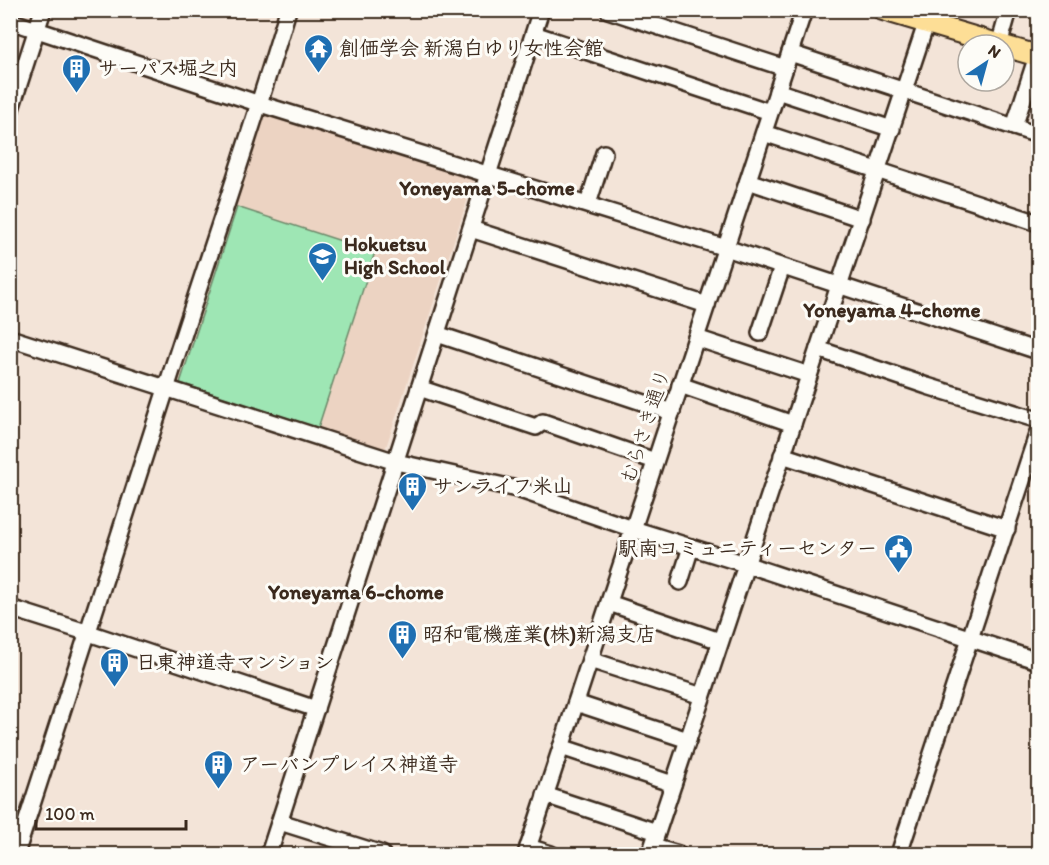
<svg xmlns="http://www.w3.org/2000/svg" width="1049" height="865" font-family="Itim,'Klee One',sans-serif">
<style>
.built{fill:#ecd3c2}
.green{fill:#9ee6b4;stroke:#6c8869;stroke-width:1.5}
.lines{fill:none;stroke-linecap:round;stroke-linejoin:round}
.minor-casing{stroke:#3b2a1e;stroke-width:20}
.major-casing{stroke:#3b2a1e;stroke-width:24}
.minor{stroke:#fdfcf7;stroke-width:15}
.major{stroke:#fdde96;stroke-width:20}
.labels{text-anchor:middle;dominant-baseline:central;stroke-width:6;stroke-linejoin:round;paint-order:stroke}
.poi-label{font-size:20px;font-weight:bold;fill:#3b2a1e;stroke:#fdfcf7;text-anchor:start}
.street-label{font-size:20px;fill:#3b2a1e;stroke:#fdfcf7}
.neighbourhood-label{font-size:21px;font-weight:bold;fill:#3b2a1e;stroke:#fdfcf7}
</style>
<rect width="100%" height="100%" fill="#f3e4d8"/>
<filter id="ink" filterUnits="userSpaceOnUse"><feTurbulence type="fractalNoise" baseFrequency=".0167" numOctaves="2"/><feDisplacementMap in="SourceGraphic" scale="12" xChannelSelector="R" yChannelSelector="G"/><feConvolveMatrix kernelMatrix="1 2 1 2 8 2 1 2 1" color-interpolation-filters="sRGB"/></filter>
<g filter="url(#ink)">
<polygon class="built" points="263,108 475,177 384,453 171,386"/>
<polygon class="green" points="237,207 375,252 318,428 180,383"/>
<g class="lines">
<defs>
<g id="minor">
<polyline points="608,10 785,68"/>
<polyline points="10,21 260,104 726,248 1038,351"/>
<polyline points="534,34 770,112"/>
<polyline points="999,45 1009,10"/>
<polyline points="790,53 1038,135"/>
<polyline points="777,91 892,129"/>
<polyline points="10,112 43,10"/>
<polyline points="1014,127 1037,56"/>
<polyline points="764,133 1038,223"/>
<polyline points="748,181 862,219"/>
<polyline points="588,204 604,153"/>
<polyline points="471,229 707,305"/>
<polyline points="760,333 782,267"/>
<polyline points="437,334 672,412"/>
<polyline points="10,338 396,462 517,489 633,529 745,564 1038,661"/>
<polyline points="696,338 809,375"/>
<polyline points="818,349 927,386 1038,420"/>
<polyline points="680,385 793,424"/>
<polyline points="419,388 536,427 543,422 655,461"/>
<polyline points="782,455 1007,529"/>
<polyline points="680,582 691,547"/>
<polyline points="609,603 720,641"/>
<polyline points="10,608 89,633 316,709"/>
<polyline points="590,660 702,696"/>
<polyline points="576,703 688,740"/>
<polyline points="561,747 673,784"/>
<polyline points="545,795 657,832"/>
<polyline points="280,822 382,854"/>
<polyline points="528,847 551,854"/>
<polyline points="653,847 678,854"/>
<path d="M16,854C67,700 116,544 166,389C206,263 250,138 288,10"/>
<polyline points="269,854 541,10"/>
<polyline points="526,854 804,10"/>
<polyline points="650,854 926,24"/>
<polyline points="899,854 1038,432"/>
</g>
<g id="major">
<polyline points="883,10 1001,45"/>
<polyline points="1004,46 1038,56"/>
</g>
</defs>
<use href="#minor" class="minor-casing"/>
<use href="#major" class="major-casing"/>
<use href="#minor" class="minor"/>
<use href="#major" class="major"/>
</g>
</g>
<defs>
<symbol id="temple-pin" viewBox="-11 -11 22 30"><path d="M0 17L-7.5 6A9.5 9.5 0 1 1 7.5 6Z" fill="#1f6fb2" stroke="#fdfcf7"/><path d="M0-6L5-2H3V0L6.5 2.5H4V6H1.5V3h-3V6H-4V2.5H-6.5L-3 0V-2H-5Z" fill="#fff"/></symbol>
<symbol id="building-pin" viewBox="-11 -11 22 30"><path d="M0 17L-7.5 6A9.5 9.5 0 1 1 7.5 6Z" fill="#1f6fb2" stroke="#fdfcf7"/><path d="M-4-6H4V6H1V3H-1V6H-4ZM-2.5-4.3h1.7v1.8h-1.7ZM.8-4.3h1.7v1.8H.8ZM-2.5-1h1.7V.8h-1.7ZM.8-1h1.7V.8H.8Z" fill="#fff"/></symbol>
<symbol id="school-pin" viewBox="-11 -11 22 30"><path d="M0 17L-7.5 6A9.5 9.5 0 1 1 7.5 6Z" fill="#1f6fb2" stroke="#fdfcf7"/><path d="M0-5L7-2L0 1L-7-2ZM-4 1L0 2.5L4 1V4Q0 6-4 4Z" fill="#fff"/></symbol>
<symbol id="civic-pin" viewBox="-11 -11 22 30"><path d="M0 17L-7.5 6A9.5 9.5 0 1 1 7.5 6Z" fill="#1f6fb2" stroke="#fdfcf7"/><path d="M-.6-6.5H3V-4.5H.6V-3L4-1V1h2V6H-6V1h2V-1L-.6-3ZM-1.2 2.5V6h2.4V2.5Z" fill="#fff"/></symbol>
</defs>
<g fill-rule="evenodd">
<use href="#temple-pin" x="302" y="32" width="33" height="45"/>
<use href="#building-pin" x="60" y="52" width="33" height="45"/>
<use href="#school-pin" x="306" y="240" width="33" height="45"/>
<use href="#building-pin" x="396" y="470" width="33" height="45"/>
<use href="#civic-pin" x="882" y="532" width="33" height="45"/>
<use href="#building-pin" x="386" y="618" width="33" height="45"/>
<use href="#building-pin" x="98" y="646" width="33" height="45"/>
<use href="#building-pin" x="202" y="748" width="33" height="45"/>
</g>
<g class="labels">
<g class="poi-label">
<text x="339" y="48">創価学会 新潟白ゆり女性会館</text>
<text x="98" y="68">サーパス堀之内</text>
<text x="344" y="244">Hokuetsu<tspan x="344" dy="23">High School</tspan></text>
<text x="433" y="486">サンライフ米山</text>
<text x="877" y="548" text-anchor="end">駅南コミュニティーセンター</text>
<text x="423" y="634">昭和電機産業(株)新潟支店</text>
<text x="136" y="662">日東神道寺マンション</text>
<text x="240" y="764">アーバンプレイス神道寺</text>
</g>
<g class="street-label">
<text transform="translate(645 426) rotate(-72)">むらさき通り</text>
</g>
<g class="neighbourhood-label">
<text x="487" y="187">Yoneyama 5-chome</text>
<text x="892" y="309">Yoneyama 4-chome</text>
<text x="356" y="591">Yoneyama 6-chome</text>
</g>
</g>
<rect width="1049" height="865" fill="none" stroke="#fdfcf7" stroke-width="36"/>
<rect x="18" y="18" width="1013" height="829" fill="none" stroke="#3b2a1e" stroke-width="2" filter="url(#ink)"/>
<g transform="translate(986 63) rotate(36)"><circle r="28" fill="#fdfcf7" stroke="#afa8a0" stroke-width="1.5"/>
<path d="M0-4.5L10 22L0 15L-10 22Z" fill="#1f6fb2"/>
<text y="-9" font-size="16" font-weight="bold" text-anchor="middle" fill="#3b2a1e">N</text>
</g>
<path d="M36 820v9h150v-9" fill="none" stroke="#3b2a1e" stroke-width="3"/>
<text x="45" y="820" font-size="18" fill="#3b2a1e" stroke="#fdfcf7" stroke-width="4.5" paint-order="stroke">100 m</text>
</svg>
